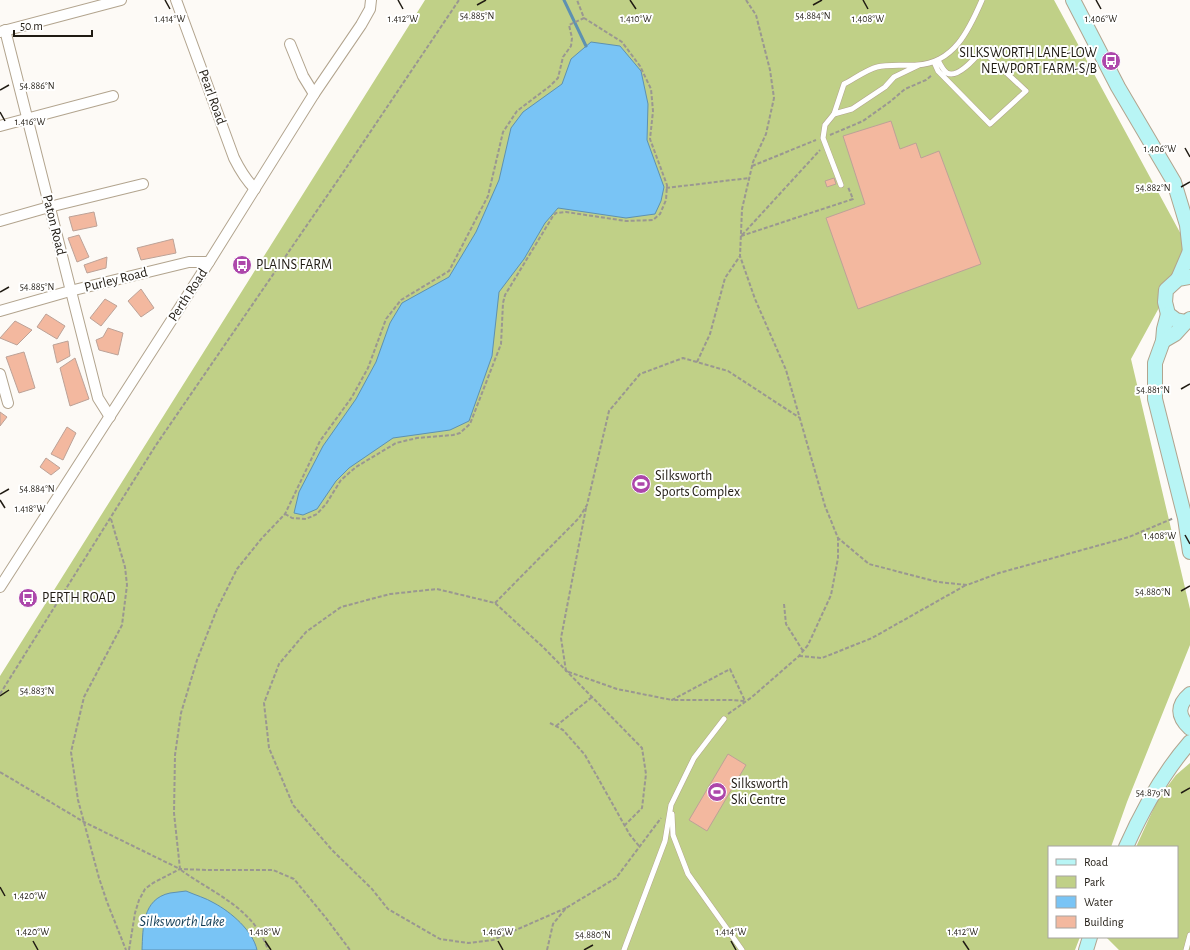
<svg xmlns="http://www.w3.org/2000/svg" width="1190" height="950" font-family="'Alegreya Sans',sans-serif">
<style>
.green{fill:#c0d087}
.water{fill:#79c4f5;stroke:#5e91b1}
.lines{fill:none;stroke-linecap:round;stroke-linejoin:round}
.stream{stroke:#5e91b1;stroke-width:3}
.building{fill:#f3b89f;stroke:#bca297}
.lane-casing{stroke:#b2a48e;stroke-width:6}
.street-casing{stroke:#b2a48e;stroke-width:12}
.secondary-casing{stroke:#b2a48e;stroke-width:16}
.path{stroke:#9a9791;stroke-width:2;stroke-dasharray:4 2;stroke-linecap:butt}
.lane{stroke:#fff;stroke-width:5}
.street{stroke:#fff;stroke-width:10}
.secondary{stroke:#b8f5f5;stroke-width:14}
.ticks{fill:none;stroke:#201b13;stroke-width:1.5}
.labels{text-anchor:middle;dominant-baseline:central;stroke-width:4;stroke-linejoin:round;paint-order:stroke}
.poi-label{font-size:14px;fill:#201b13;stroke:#fff;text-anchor:start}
.street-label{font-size:14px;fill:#201b13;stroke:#fff}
.water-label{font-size:15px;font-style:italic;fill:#123c55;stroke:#fff}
.ticks-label{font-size:10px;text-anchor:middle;fill:#201b13;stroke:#fff;stroke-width:4;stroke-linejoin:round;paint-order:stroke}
</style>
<rect width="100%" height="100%" fill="#fdfaf6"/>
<g class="green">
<polygon points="425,0 1054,0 1190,251 1131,359 1190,609 1190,645 1127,802 1111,847 1049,847 1049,937 1080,937 1075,950 0,950 0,676"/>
<polygon points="1190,763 1190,950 1119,950 1106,937 1177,937 1177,847 1136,847 1158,799 1176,775"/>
</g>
<g class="water">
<polygon points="591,42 620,46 641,71 648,104 647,140 664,187 661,201 655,214 626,218 558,208 545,223 524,259 499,292 492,356 469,421 450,430 393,438 349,468 336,481 317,509 303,515 294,513 299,492 323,446 356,399 376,362 390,323 402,303 449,277 476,232 499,180 511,128 523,112 562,84 571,59"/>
<path d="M186,891C195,895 206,898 214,903C231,912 253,931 257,950H142C143,928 142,899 170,893C175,892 181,892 186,891Z"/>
</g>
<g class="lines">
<polyline class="stream" points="564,0 586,46"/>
</g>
<g class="building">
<polygon points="891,121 900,149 916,143 921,158 939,151 981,264 858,309 826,218 865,204 843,136"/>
<polygon points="834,178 836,184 827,187 825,181"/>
<polygon points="94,212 97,226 73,231 69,217"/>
<polygon points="79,235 89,257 77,262 68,238"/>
<polygon points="173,239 176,253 141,260 137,248"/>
<polygon points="107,257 106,268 87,273 84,265"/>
<polygon points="141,289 154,308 141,317 128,301"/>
<polygon points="105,299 117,306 101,326 90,318"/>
<polygon points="46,314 65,326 57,339 37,327"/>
<polygon points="15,321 32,330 17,345 0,338"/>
<polygon points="108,328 123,333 118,355 99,350 96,340 103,337"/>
<polygon points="68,341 70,356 57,363 53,345"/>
<polygon points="24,352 35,388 19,393 6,357"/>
<polygon points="75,358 89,399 70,406 60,368"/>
<polygon points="0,412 7,417 0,426"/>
<polygon points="67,427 76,433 63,460 51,454"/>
<polygon points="46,458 60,468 51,475 40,467"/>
<polygon points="728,754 746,765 707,831 689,820"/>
</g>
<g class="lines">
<defs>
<g id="lane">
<path d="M934,62L938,71L990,124L1026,91L982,50C976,57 958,79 947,73C943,70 940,64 938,60"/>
<path d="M919,65L894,77L885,87L852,109L834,114L844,84C852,80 868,69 877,67C888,64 904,66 917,65C954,63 969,30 982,0"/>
<polyline points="834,114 825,125 823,138 841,185"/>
<polyline points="672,814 673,835 688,874 742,950"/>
<polyline points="624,950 665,841 671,805 694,758 724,719"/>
<polyline points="1186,950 1190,935"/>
</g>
<g id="street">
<path d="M176,0L234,158C240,170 245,179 255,189"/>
<polyline points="5,30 98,398 110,417"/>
<polyline points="0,32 121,0"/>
<polyline points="290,44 303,76 314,94"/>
<polyline points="0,126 113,96"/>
<polyline points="0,221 49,207 143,184"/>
<polyline points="0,311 70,291 189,262 209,262"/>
<polyline points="0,374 8,403"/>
<polyline points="0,587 209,262 314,94 361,25 370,9 371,0"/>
</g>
<g id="secondary">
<polyline points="1073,0 1118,87 1174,182 1187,225 1190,252"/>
<polyline points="1190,277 1178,279 1166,290 1165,302 1168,314 1176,320 1186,322 1190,319"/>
<polyline points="1178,279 1190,251"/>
<polyline points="1168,314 1164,329 1163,341 1155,363 1155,399 1185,518 1190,552"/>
<polyline points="1163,341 1175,334 1186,322"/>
<path d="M1190,694C1177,705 1177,716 1190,728"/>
<path d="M1126,847C1143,809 1162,774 1190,742"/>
<polyline points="1086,950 1090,937"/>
</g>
</defs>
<use href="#lane" class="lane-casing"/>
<use href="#street" class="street-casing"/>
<use href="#secondary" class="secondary-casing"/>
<g class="path">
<polyline points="746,0 756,15 770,70 774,98 766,134 753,162 742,209 740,256 755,299 786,370 825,506 838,538 869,564 938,582 967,585 999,573 1129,537 1174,518"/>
<polyline points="830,135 863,121 891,101 905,89 926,80 932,75"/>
<polyline points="752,166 816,140"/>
<polyline points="666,188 749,178"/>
<polyline points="742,235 820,150"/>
<polyline points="741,236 853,199 848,187"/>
<polyline points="697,362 710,334 725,278 740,256"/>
<polyline points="586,508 561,638 566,671 617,689 672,700"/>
<polyline points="285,514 292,518 306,519 317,514 326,504 341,480 356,467 396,443 417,438 453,435 460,433 470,424 501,344 503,303 505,295 553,216 556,213 566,212 626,221 653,220 660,214 666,200 667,185 650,139 653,111 651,89 640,66 622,42 584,18 577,0"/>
<polyline points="111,519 125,567 127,585 122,625 84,697 71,752 78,800 99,878 107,902 126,950"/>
<polyline points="495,603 579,518 587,505 609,411 640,374 683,358 728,371 800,418"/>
<polyline points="784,604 786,624 803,651"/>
<polyline points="799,656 822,658 872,638 966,585"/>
<polygon points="730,669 745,701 731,700 672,700"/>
<polyline points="0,694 156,445 340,177 459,0"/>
<polyline points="728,714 752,697 799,656 808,645 831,595 838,558 838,538"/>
<polyline points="550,723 563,730 585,755 630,835 639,846"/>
<polyline points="556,726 592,697"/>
<polyline points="0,772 84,822 180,869 174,813 175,755 181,713 197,660 217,609 237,569 262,538 285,514 320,441 352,397 368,368 386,319 401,300 449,271 488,196 503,132 517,111 550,86 558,78 563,57 571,46 572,38 569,25 584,18"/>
<path d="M181,870C214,894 254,908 268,950"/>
<polyline points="566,908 493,940 468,943 440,939 388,909 372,889 332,850 293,805 269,748 264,703 279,664 306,632 341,607 390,594 437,589 495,603 543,647 642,748 646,774 642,808 625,825"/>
<polyline points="129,950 135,913 139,900 145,889 153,883 180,869 206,870 273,870 294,879 326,918 350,950"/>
<polyline points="547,950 553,924 566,908 616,878 661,818"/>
</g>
<use href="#lane" class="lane"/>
<use href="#street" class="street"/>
<use href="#secondary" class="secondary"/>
</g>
<path class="ticks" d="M165,0L170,9M398,0L403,9M630,0L636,9M863,0L868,9M1096,0L1101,9M477,5L486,0M813,5L822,0M0,90L9,85M0,112L5,121M1185,148L1190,157M1181,187L1190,182M0,292L9,287M1181,389L1190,384M0,494L9,489M0,500L5,508M1185,535L1190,544M1181,591L1190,586M0,696L9,690M1181,793L1190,788M0,887L5,896M33,941L38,950M265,941L271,950M498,941L503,950M731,941L736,950M963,941L969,950M584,950L593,945"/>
<defs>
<symbol id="bus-disc" viewBox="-11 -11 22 22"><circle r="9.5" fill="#ad47ab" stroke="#fff"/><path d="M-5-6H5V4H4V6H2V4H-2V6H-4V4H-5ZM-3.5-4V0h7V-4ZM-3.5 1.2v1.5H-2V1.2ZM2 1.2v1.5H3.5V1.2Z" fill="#fff"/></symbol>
<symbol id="stadium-disc" viewBox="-11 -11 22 22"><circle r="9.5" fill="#ad47ab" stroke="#fff"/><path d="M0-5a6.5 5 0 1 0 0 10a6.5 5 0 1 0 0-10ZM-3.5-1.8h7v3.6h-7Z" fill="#fff"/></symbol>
</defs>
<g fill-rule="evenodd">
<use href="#bus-disc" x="1100" y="50" width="22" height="22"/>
<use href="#bus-disc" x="231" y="254" width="22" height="22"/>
<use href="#stadium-disc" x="630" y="473" width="22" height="22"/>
<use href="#bus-disc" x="17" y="587" width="22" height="22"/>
<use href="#stadium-disc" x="706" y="781" width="22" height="22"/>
</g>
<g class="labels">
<g class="poi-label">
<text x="1097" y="53" text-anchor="end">SILKSWORTH LANE-LOW<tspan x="1097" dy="16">NEWPORT FARM-S/B</tspan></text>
<text x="256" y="265">PLAINS FARM</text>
<text x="655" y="476">Silksworth<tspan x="655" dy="16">Sports Complex</tspan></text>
<text x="42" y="598">PERTH ROAD</text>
<text x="731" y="784">Silksworth<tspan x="731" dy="16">Ski Centre</tspan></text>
</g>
<g class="street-label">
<text transform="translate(212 97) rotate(70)">Pearl Road</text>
<text transform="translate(54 225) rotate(76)">Paton Road</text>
<text transform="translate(116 280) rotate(-14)">Purley Road</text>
<text transform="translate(188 295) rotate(-57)">Perth Road</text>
</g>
<g class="water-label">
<text x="182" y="921">Silksworth Lake</text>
</g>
</g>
<g class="ticks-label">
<text x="477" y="19">54.885°N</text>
<text x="813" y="19">54.884°N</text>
<text x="170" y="22">1.414°W</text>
<text x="403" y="22">1.412°W</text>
<text x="636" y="22">1.410°W</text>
<text x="868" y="22">1.408°W</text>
<text x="1101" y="22">1.406°W</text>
<text x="37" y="89">54.886°N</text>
<text x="30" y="125">1.416°W</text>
<text x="1160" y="152">1.406°W</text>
<text x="1153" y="191">54.882°N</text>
<text x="37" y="290">54.885°N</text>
<text x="1153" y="393">54.881°N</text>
<text x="37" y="492">54.884°N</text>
<text x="30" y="512">1.418°W</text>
<text x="1160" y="539">1.408°W</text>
<text x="1153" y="595">54.880°N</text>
<text x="37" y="694">54.883°N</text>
<text x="1153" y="796">54.879°N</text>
<text x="30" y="899">1.420°W</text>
<text x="33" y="935">1.420°W</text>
<text x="265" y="935">1.418°W</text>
<text x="498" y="935">1.416°W</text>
<text x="731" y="935">1.414°W</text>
<text x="963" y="935">1.412°W</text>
<text x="593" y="938">54.880°N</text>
</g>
<rect x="1048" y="846" width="130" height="92" fill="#ffffff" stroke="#a6a4a1"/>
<rect x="1056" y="859" width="20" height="6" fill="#b8f5f5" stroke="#a6a4a1"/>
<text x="1084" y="866" font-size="12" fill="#201b13">Road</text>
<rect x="1056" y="876" width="20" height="12" fill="#c0d087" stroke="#a6a4a1"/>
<text x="1084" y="886" font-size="12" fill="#201b13">Park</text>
<rect x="1056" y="896" width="20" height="12" fill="#79c4f5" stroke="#a6a4a1"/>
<text x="1084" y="906" font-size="12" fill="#201b13">Water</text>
<rect x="1056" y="916" width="20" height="12" fill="#f3b89f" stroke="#a6a4a1"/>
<text x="1084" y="926" font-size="12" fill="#201b13">Building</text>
<path d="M14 30v6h78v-6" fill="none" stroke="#201b13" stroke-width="2"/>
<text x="20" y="30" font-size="12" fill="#201b13" stroke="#ffffff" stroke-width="3" paint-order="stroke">50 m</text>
</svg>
